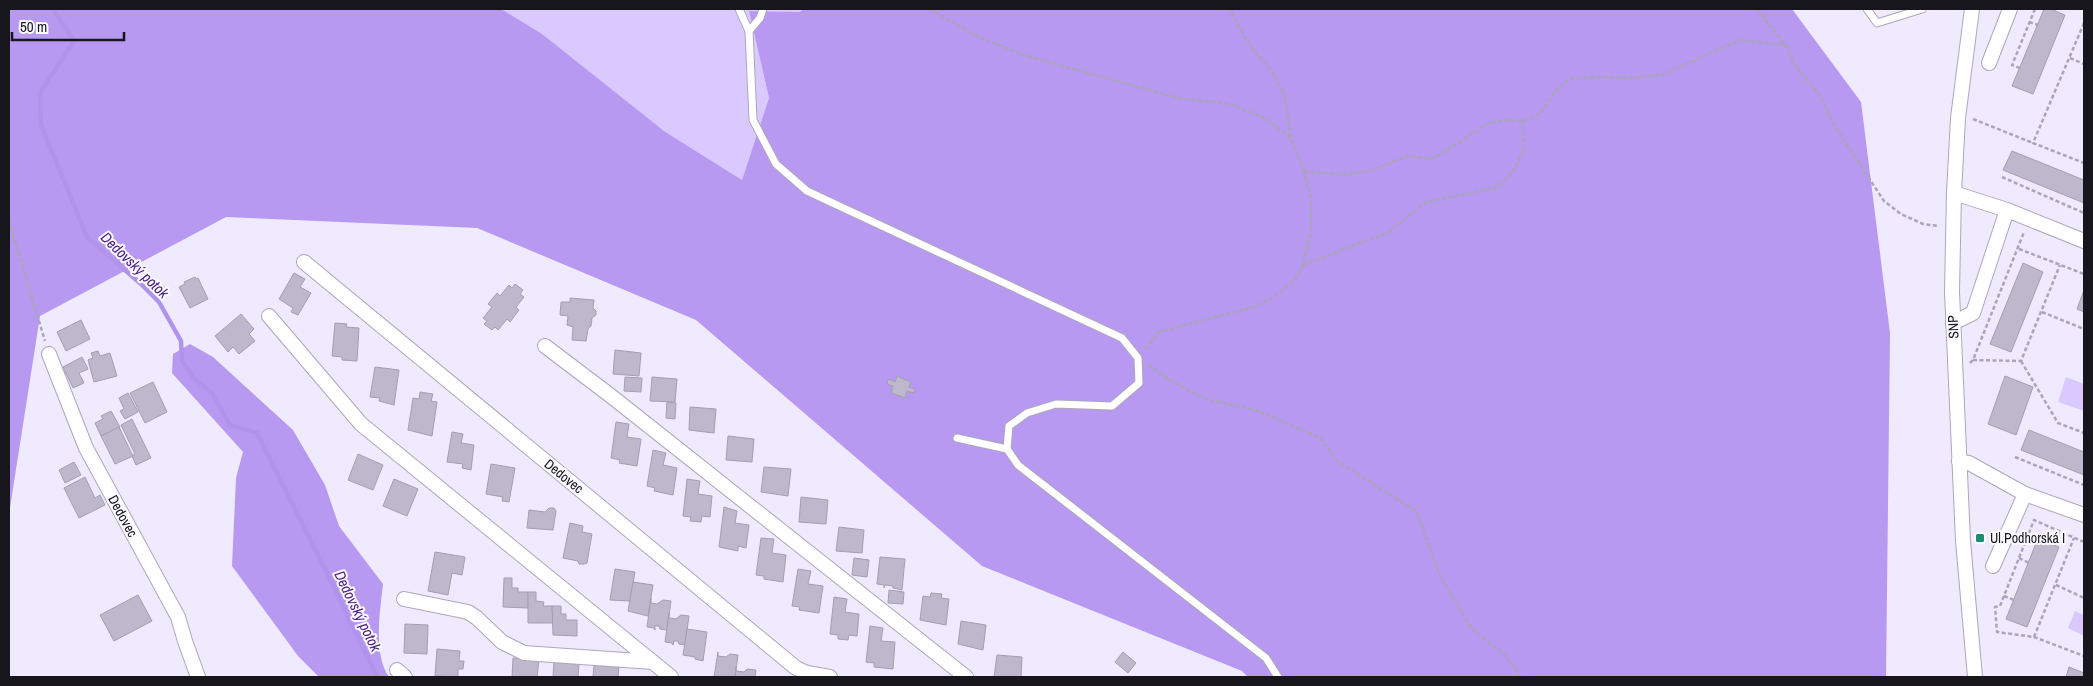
<svg xmlns="http://www.w3.org/2000/svg" width="2093" height="686" font-family="'Archivo Narrow',sans-serif">
<style>
.green{fill:#dac9ff}
.forest{fill:#b799f1}
.lines{fill:none;stroke-linecap:round;stroke-linejoin:round}
.stream{stroke:#b193eb;stroke-width:4.5}
.building{fill:#bdb8cb;stroke:#a49eb1}
.service-casing{stroke:#aca7ba;stroke-width:9}
.minor-casing{stroke:#aca7ba;stroke-width:16}
.path{stroke:#aaa6b6;stroke-width:2.5;stroke-dasharray:4 2.5;stroke-linecap:butt}
.service{stroke:#fff;stroke-width:7}
.minor{stroke:#fff;stroke-width:14}
.poi-dot{fill:#1b8e70;stroke:#fbfafe;stroke-width:2}
.labels{text-anchor:middle;dominant-baseline:central;stroke-width:4;stroke-linejoin:round;paint-order:stroke}
.street-label{font-size:14px;fill:#18161d;stroke:#fbfafe}
.poi-label{font-size:14px;fill:#18161d;stroke:#fbfafe;text-anchor:start}
.water-label{font-size:15px;font-style:italic;fill:#4d2085;stroke:#fbfafe}
</style>
<rect width="100%" height="100%" fill="#efeafe"/>
<g class="green">
<polygon points="501,9 803,9 800,12 749,11 769,98 742,180 664,131"/>
<polygon points="2066,377 2084,384 2084,411 2058,402"/>
<polygon points="2075,611 2084,615 2084,636 2068,628"/>
</g>
<g class="forest">
<polygon points="9,9 501,9 542,34 664,131 742,180 769,98 749,11 800,12 803,9 1792,9 1861,102 1890,333 1886,677 1248,677 1242,671 982,566 696,320 477,228 226,217 40,316 9,514"/>
<path d="M190,344L213,357L293,430L325,485L339,526L383,584C380,611 373,655 389,677H319L298,656L232,566L236,478L243,452L172,373L173,354Z"/>
</g>
<g class="lines">
<polyline class="stream" points="53,9 74,41 40,93 41,125 87,237 141,284 159,302 181,341 182,361 195,379 212,393 230,425 257,433 333,585 377,677"/>
</g>
<g class="building">
<polygon points="2044,9 2051,9 2065,15 2033,94 2012,86"/>
<polygon points="2012,151 2084,180 2084,203 2003,170"/>
<polygon points="2023,263 2043,272 2011,352 1990,344"/>
<polygon points="294,273 305,279 300,287 311,293 298,315 291,312 293,308 279,299"/>
<polygon points="195,277 196,279 198,278 208,299 190,308 179,287 185,284 184,282"/>
<polygon points="515,284 523,290 520,294 524,297 516,307 519,310 510,322 507,319 498,330 495,327 492,330 484,324 487,321 483,318 492,307 488,304 497,293 500,296 509,285 512,288"/>
<polygon points="2084,290 2084,312 2077,309"/>
<polygon points="570,298 594,300 593,308 596,311 596,315 592,318 591,326 588,329 586,341 572,340 573,327 567,325 568,316 560,315 561,302 570,302"/>
<polygon points="241,314 254,329 249,334 255,341 239,354 233,347 228,352 215,336"/>
<polygon points="81,320 90,339 66,351 57,332"/>
<polygon points="335,323 347,324 346,327 359,328 357,361 342,360 342,357 332,356"/>
<polygon points="615,350 641,353 639,376 613,374"/>
<polygon points="98,351 100,356 110,353 117,376 94,382 88,360 93,358 91,353"/>
<polygon points="82,357 88,369 79,373 84,383 73,388 63,367"/>
<polygon points="375,367 399,370 394,405 379,401 380,398 370,397"/>
<polygon points="897,376 911,382 909,387 915,389 914,393 907,391 905,398 891,393 893,386 887,384 888,379 895,382"/>
<polygon points="2005,376 2033,387 2016,435 1988,424"/>
<polygon points="625,377 642,378 641,392 624,391"/>
<polygon points="652,377 677,379 675,402 650,401"/>
<polygon points="153,382 167,412 145,423 130,393"/>
<polygon points="420,392 433,394 431,401 437,402 432,436 408,430 413,398 419,399"/>
<polygon points="128,393 138,412 125,419 120,411 124,409 119,398"/>
<polygon points="667,402 676,403 675,419 666,418"/>
<polygon points="690,407 716,409 714,433 689,430"/>
<polygon points="111,411 120,427 101,436 95,423 103,419 101,416"/>
<polygon points="132,419 151,458 136,465 132,456 135,454 121,425"/>
<polygon points="616,422 629,424 627,437 641,439 637,466 619,463 620,460 611,458"/>
<polygon points="119,427 133,456 115,464 101,436"/>
<polygon points="2029,430 2084,452 2084,475 2021,450"/>
<polygon points="452,432 463,434 461,443 474,445 471,470 462,468 463,464 447,462"/>
<polygon points="728,436 754,439 752,462 726,460"/>
<polygon points="653,450 666,453 663,465 677,468 673,495 654,491 655,488 647,486"/>
<polygon points="358,454 383,465 373,490 348,480"/>
<polygon points="74,462 81,475 65,483 59,470"/>
<polygon points="491,464 515,468 509,502 502,501 503,497 486,494"/>
<polygon points="764,467 791,469 788,496 761,492"/>
<polygon points="85,477 95,498 100,495 105,505 79,518 64,488"/>
<polygon points="394,479 418,489 407,516 383,506"/>
<polygon points="687,479 700,481 698,494 712,496 710,517 702,516 701,522 690,521 691,517 683,516"/>
<polygon points="801,497 828,500 826,524 799,522"/>
<polygon points="724,507 737,511 735,523 749,525 746,548 738,546 738,551 719,547"/>
<polygon points="549,508 554,508 556,511 553,530 527,528 529,510 545,512"/>
<polygon points="570,523 583,526 582,532 592,534 587,563 584,564 579,564 578,561 563,558"/>
<polygon points="839,527 864,530 862,553 836,551"/>
<polygon points="761,538 774,539 772,553 786,555 783,582 764,579 764,576 756,575"/>
<polygon points="2038,538 2059,547 2027,627 2006,619"/>
<polygon points="435,552 465,557 462,575 452,573 448,595 428,591"/>
<polygon points="880,557 905,559 902,590 893,588 893,586 885,585 884,588 884,585 877,584"/>
<polygon points="854,558 869,560 867,577 852,575"/>
<polygon points="615,569 635,572 630,601 610,600"/>
<polygon points="798,569 811,571 808,584 823,586 819,613 799,610 800,607 792,606"/>
<polygon points="504,578 512,578 512,588 518,588 518,592 528,592 528,608 503,607"/>
<polygon points="633,582 653,585 648,616 628,611"/>
<polygon points="889,590 904,592 903,604 888,603"/>
<polygon points="528,592 536,592 536,601 544,602 543,606 552,606 553,623 528,623"/>
<polygon points="931,593 942,594 941,598 949,599 946,625 920,620 923,596 930,597"/>
<polygon points="138,595 152,621 114,641 100,615"/>
<polygon points="834,597 847,599 845,612 859,614 857,636 849,635 848,640 838,639 838,635 830,634"/>
<polygon points="651,598 651,603 657,604 663,600 671,601 667,630 660,629 659,626 655,626 655,630 654,628 647,627"/>
<polygon points="552,606 561,606 561,614 566,614 566,620 577,620 577,636 553,635"/>
<polygon points="669,613 669,618 676,619 681,615 689,616 685,645 679,644 678,641 674,641 673,645 672,643 665,642"/>
<polygon points="961,621 986,625 983,650 958,644"/>
<polygon points="405,624 428,625 427,654 404,653"/>
<polygon points="870,626 883,628 881,641 895,642 893,669 874,667 874,663 866,662"/>
<polygon points="687,629 707,632 703,661 695,659 695,657 683,655"/>
<polygon points="437,649 460,651 459,661 464,661 463,669 458,669 458,677 435,676"/>
<polygon points="718,652 718,656 726,657 730,654 738,655 735,677 714,677"/>
<polygon points="1123,652 1136,663 1128,673 1115,662"/>
<polygon points="997,655 1022,657 1021,677 994,677"/>
<polygon points="513,658 539,660 537,677 512,677"/>
<polygon points="554,661 579,663 578,677 553,677"/>
<polygon points="594,665 619,667 618,677 593,677"/>
<polygon points="736,667 736,671 744,672 747,669 756,670 755,677 735,677"/>
<polygon points="2069,667 2084,673 2084,677 2066,677"/>
</g>
<g class="lines">
<defs>
<g id="service">
<polyline points="739,9 749,31 753,120 776,164 807,191 1122,338 1138,358 1139,383 1112,406 1056,404 1027,413 1009,426 1007,449 1018,465 1266,658 1278,677"/>
<polyline points="1867,9 1877,23 1922,9"/>
<polyline points="749,31 760,18 763,9"/>
<polyline points="957,438 1007,449"/>
</g>
<g id="minor">
<polyline points="1972,9 1958,118 1954,193 1952,292 1963,541 1975,677"/>
<polyline points="1989,63 2010,9"/>
<polyline points="1954,193 2007,210 2084,241"/>
<polyline points="304,262 796,668 807,673 830,677"/>
<polyline points="269,316 361,424 671,677"/>
<polyline points="1953,323 1973,313 2007,210"/>
<polyline points="545,346 611,396 966,677"/>
<polyline points="49,354 86,448 178,617 185,641 198,677"/>
<polyline points="1959,461 1969,463 2025,494 2084,515"/>
<polyline points="1993,566 2025,494"/>
<polyline points="404,599 468,612 477,618 502,642 524,653 653,662"/>
<polyline points="397,670 405,677"/>
</g>
</defs>
<use href="#service" class="service-casing"/>
<use href="#minor" class="minor-casing"/>
<g class="path">
<polyline points="929,9 975,35 1023,55 1178,98 1230,104 1265,118 1291,138"/>
<polyline points="1758,9 1765,20 1786,45 1795,65 1818,93 1836,128 1884,201 1901,214 1923,224 1939,226"/>
<polyline points="2029,22 2038,25"/>
<polyline points="2084,23 2033,143 2084,163"/>
<polyline points="2070,58 2084,64"/>
<polyline points="2020,68 2012,65 2035,9"/>
<polyline points="1973,119 2033,143"/>
<polyline points="1304,171 1345,175 1372,170 1407,156 1432,159 1489,123 1505,120 1523,121 1541,113 1553,94 1569,79 1597,77 1631,78 1661,75 1740,40 1786,45"/>
<polyline points="2002,177 2084,213"/>
<polyline points="9,221 45,341"/>
<polyline points="2019,249 2084,274"/>
<polyline points="1303,265 1389,232 1426,202 1495,188 1512,174 1524,150 1523,121"/>
<polyline points="2042,312 2084,329"/>
<polyline points="1146,349 1159,332 1253,307 1273,298 1295,280 1303,265 1311,231 1311,198 1304,171 1291,138 1285,96 1272,71 1251,47 1229,9"/>
<polyline points="1973,360 2021,361 2060,265"/>
<polyline points="2021,361 2058,423 2084,433"/>
<polyline points="1970,363 1973,360 2024,232"/>
<polyline points="1148,365 1168,379 1206,399 1258,411 1320,438 1337,461 1416,511 1441,578 1473,630 1506,656 1521,677"/>
<polyline points="2015,457 2084,485"/>
<polyline points="2084,542 2034,520 2000,606 1995,607 1997,632 2034,637 2084,656"/>
<polyline points="2019,558 2029,563"/>
<polyline points="2056,585 2084,598"/>
<polyline points="2004,596 2014,600"/>
<polyline points="2034,637 2074,538"/>
</g>
<use href="#service" class="service"/>
<use href="#minor" class="minor"/>
</g>
<rect class="poi-dot" x="1975" y="533" width="10" height="10" rx="2.5"/>
<g class="labels">
<g class="street-label">
<text transform="translate(1953 327) rotate(-92)">SNP</text>
<text transform="translate(564 476) rotate(39)">Dedovec</text>
<text transform="translate(123 516) rotate(61)">Dedovec</text>
</g>
<g class="poi-label">
<text x="1990" y="538">Ul.Podhorská I</text>
</g>
<g class="water-label">
<text transform="translate(135 265) rotate(44)">Dedovský potok</text>
<text transform="translate(358 611) rotate(64)">Dedovský potok</text>
</g>
</g>
<rect width="2093" height="686" fill="none" stroke="#18161d" stroke-width="20"/>
<path d="M12 32v8h112v-8" fill="none" stroke="#18161d" stroke-width="2.5"/>
<text x="20" y="32" font-size="15" fill="#18161d" stroke="#fbfafe" stroke-width="4" paint-order="stroke">50 m</text>
</svg>
